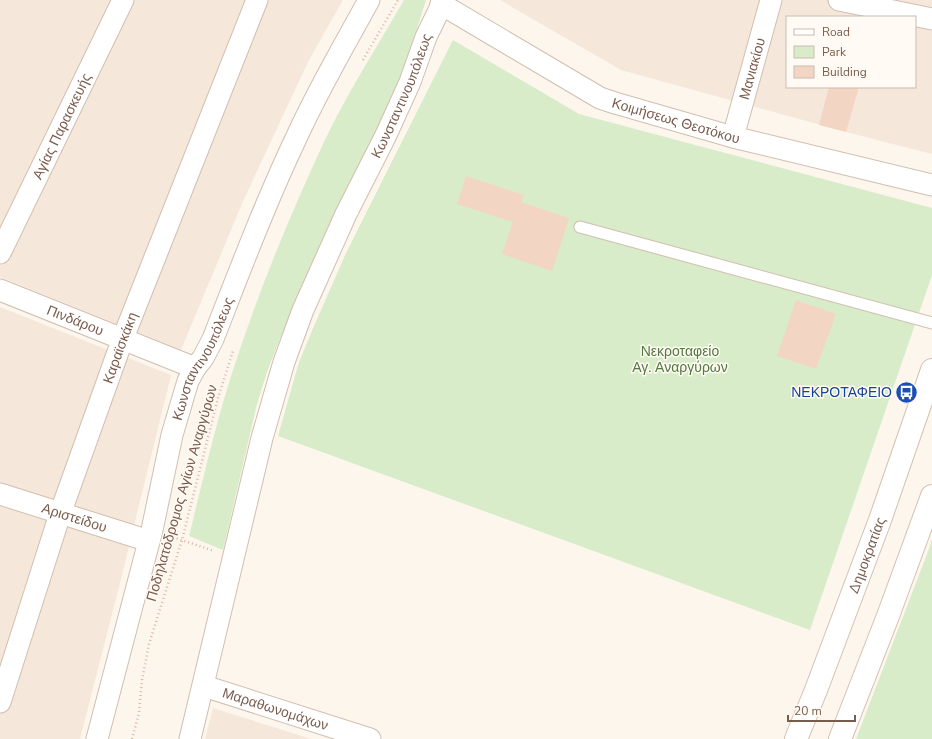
<svg xmlns="http://www.w3.org/2000/svg" width="932" height="739" font-family="'Nunito Sans',sans-serif">
<style>
.residential{fill:#f5e8da;fill-rule:evenodd}
.green{fill:#d8ecc9}
.building{fill:#f3d5c3}
.lines{fill:none;stroke-linecap:round;stroke-linejoin:round}
.service-casing{stroke:#d1beb0;stroke-width:13}
.minor-casing{stroke:#d1beb0;stroke-width:23}
.secondary-casing{stroke:#d6c0b0;stroke-width:24}
.path{stroke:#d9b8a5;stroke-width:2.5;stroke-dasharray:1 3;stroke-linecap:butt}
.service{stroke:#fff;stroke-width:11}
.minor{stroke:#fff;stroke-width:21}
.secondary{stroke:#fff;stroke-width:22}
.labels{text-anchor:middle;dominant-baseline:central;stroke-width:3;stroke-linejoin:round;paint-order:stroke}
.street-label{font-size:14px;fill:#7a5c4d;stroke:#fffaf3}
.park-label{font-size:14px;fill:#537a41;stroke:#fffaf3}
.transit-label{font-size:14px;fill:#164399;stroke:#fffaf3;text-anchor:end}
</style>
<rect width="100%" height="100%" fill="#fdf6ec"/>
<g class="residential">
<polygon points="0,0 343,0 309,60 244,199 181,350 0,277"/>
<path d="M500,0H932V154L846,132L621,70ZM787,17H915V87H787Z"/>
<polygon points="0,307 171,375 120,583 80,739 0,739"/>
<polygon points="213,708 311,739 205,739"/>
</g>
<g class="green">
<path d="M404,0H426L400,82L324,239L279,341L267,372L257,404L223,550L189,536C203,480 216,422 234,367C259,290 290,215 324,142C347,93 377,47 404,0Z"/>
<polygon points="453,40 579,114 932,208 932,275 810,630 278,436 299,362 314,326 346,253"/>
<polygon points="932,539 932,739 856,739 929,549"/>
</g>
<g class="building">
<polygon points="829,87 859,87 846,132 819,125"/>
<polygon points="466,176 524,195 521,202 569,218 552,271 502,254 513,222 457,204"/>
<polygon points="796,300 836,314 816,369 777,356"/>
</g>
<g class="lines">
<defs>
<polyline id="service" points="580,227 932,323"/>
<g id="minor">
<polyline points="839,0 932,19"/>
<path id="s1" d="M441,4L600,98L615,103L733,137L932,185"/>
<path id="s2" d="M733,137L771,0"/>
<path id="s3" d="M0,253L123,0"/>
<path id="s4" d="M0,290L195,368"/>
<path id="s5" d="M0,494L149,541"/>
<path id="s6" d="M204,686L370,739"/>
<path id="s7" d="M0,702L60,514L123,338L257,0"/>
<path id="s8" d="M97,739L152,530L172,435L188,381L195,368L203,358L213,339C240,270 266,201 298,134C319,88 345,44 369,0"/>
<path id="s9" d="M190,739L262,438L284,362L303,310L346,214L386,135L410,82L426,37L444,0"/>
</g>
<g id="secondary">
<path id="s10" d="M796,739L816,690L880,520L932,370"/>
<polyline points="840,739 888,616 932,496"/>
</g>
</defs>
<use href="#service" class="service-casing"/>
<use href="#minor" class="minor-casing"/>
<use href="#secondary" class="secondary-casing"/>
<g class="path">
<polyline points="363,60 398,0"/>
<polyline points="173,537 214,551"/>
<polyline points="132,739 139,713 142,680 149,644 182,540 218,398 233,351"/>
</g>
<use href="#service" class="service"/>
<use href="#minor" class="minor"/>
<use href="#secondary" class="secondary"/>
</g>
<defs>
<symbol id="bus-disc" viewBox="-11 -11 22 22"><circle r="9.5" fill="#1a4fb4" stroke="#fffaf3"/><path d="M-5-6H5V4H4V6H2V4H-2V6H-4V4H-5ZM-3.5-4V0h7V-4ZM-3.5 1.2v1.5H-2V1.2ZM2 1.2v1.5H3.5V1.2Z" fill="#fff"/></symbol>
</defs>
<g fill-rule="evenodd">
<use href="#bus-disc" x="894" y="380" width="25" height="25"/>
</g>
<g class="labels">
<g class="street-label">
<text stroke="none"><textPath href="#s2" startOffset="71">Μανιακίου</textPath></text>
<text stroke="none"><textPath href="#s9" startOffset="680">Κωνσταντινουπόλεως</textPath></text>
<text stroke="none"><textPath href="#s1" startOffset="264">Κοιμήσεως Θεοτόκου</textPath></text>
<text stroke="none"><textPath href="#s3" startOffset="141">Αγίας Παρασκευής</textPath></text>
<text stroke="none"><textPath href="#s4" startOffset="81">Πινδάρου</textPath></text>
<text stroke="none"><textPath href="#s7" startOffset="374">Καραϊσκάκη</textPath></text>
<text stroke="none"><textPath href="#s8" startOffset="396">Κωνσταντινουπόλεως</textPath></text>
<text transform="translate(182 493) rotate(-74)">Ποδηλατόδρομος Αγίων Αναργύρων</text>
<text stroke="none"><textPath href="#s5" startOffset="78">Αριστείδου</textPath></text>
<text stroke="none"><textPath href="#s10" startOffset="197">Δημοκρατίας</textPath></text>
<text stroke="none"><textPath href="#s6" startOffset="75">Μαραθωνομάχων</textPath></text>
</g>
<g class="park-label">
<text x="680" y="351">Νεκροταφείο<tspan x="680" dy="16">Αγ. Αναργύρων</tspan></text>
</g>
<g class="transit-label">
<text x="892" y="392">ΝΕΚΡΟΤΑΦΕΙΟ</text>
</g>
</g>
<rect x="786" y="16" width="130" height="72" fill="#fffaf3" stroke="#cabbb1"/>
<rect x="794" y="29" width="20" height="6" fill="#ffffff" stroke="#cabbb1"/>
<text x="822" y="36" font-size="12" fill="#7a5c4d">Road</text>
<rect x="794" y="46" width="20" height="12" fill="#d8ecc9" stroke="#cabbb1"/>
<text x="822" y="56" font-size="12" fill="#7a5c4d">Park</text>
<rect x="794" y="66" width="20" height="12" fill="#f3d5c3" stroke="#cabbb1"/>
<text x="822" y="76" font-size="12" fill="#7a5c4d">Building</text>
<path d="M788 715v6h67v-6" fill="none" stroke="#7a5c4d" stroke-width="2"/>
<text x="794" y="715" font-size="12" fill="#7a5c4d" stroke="#fffaf3" stroke-width="3" paint-order="stroke">20 m</text>
</svg>
